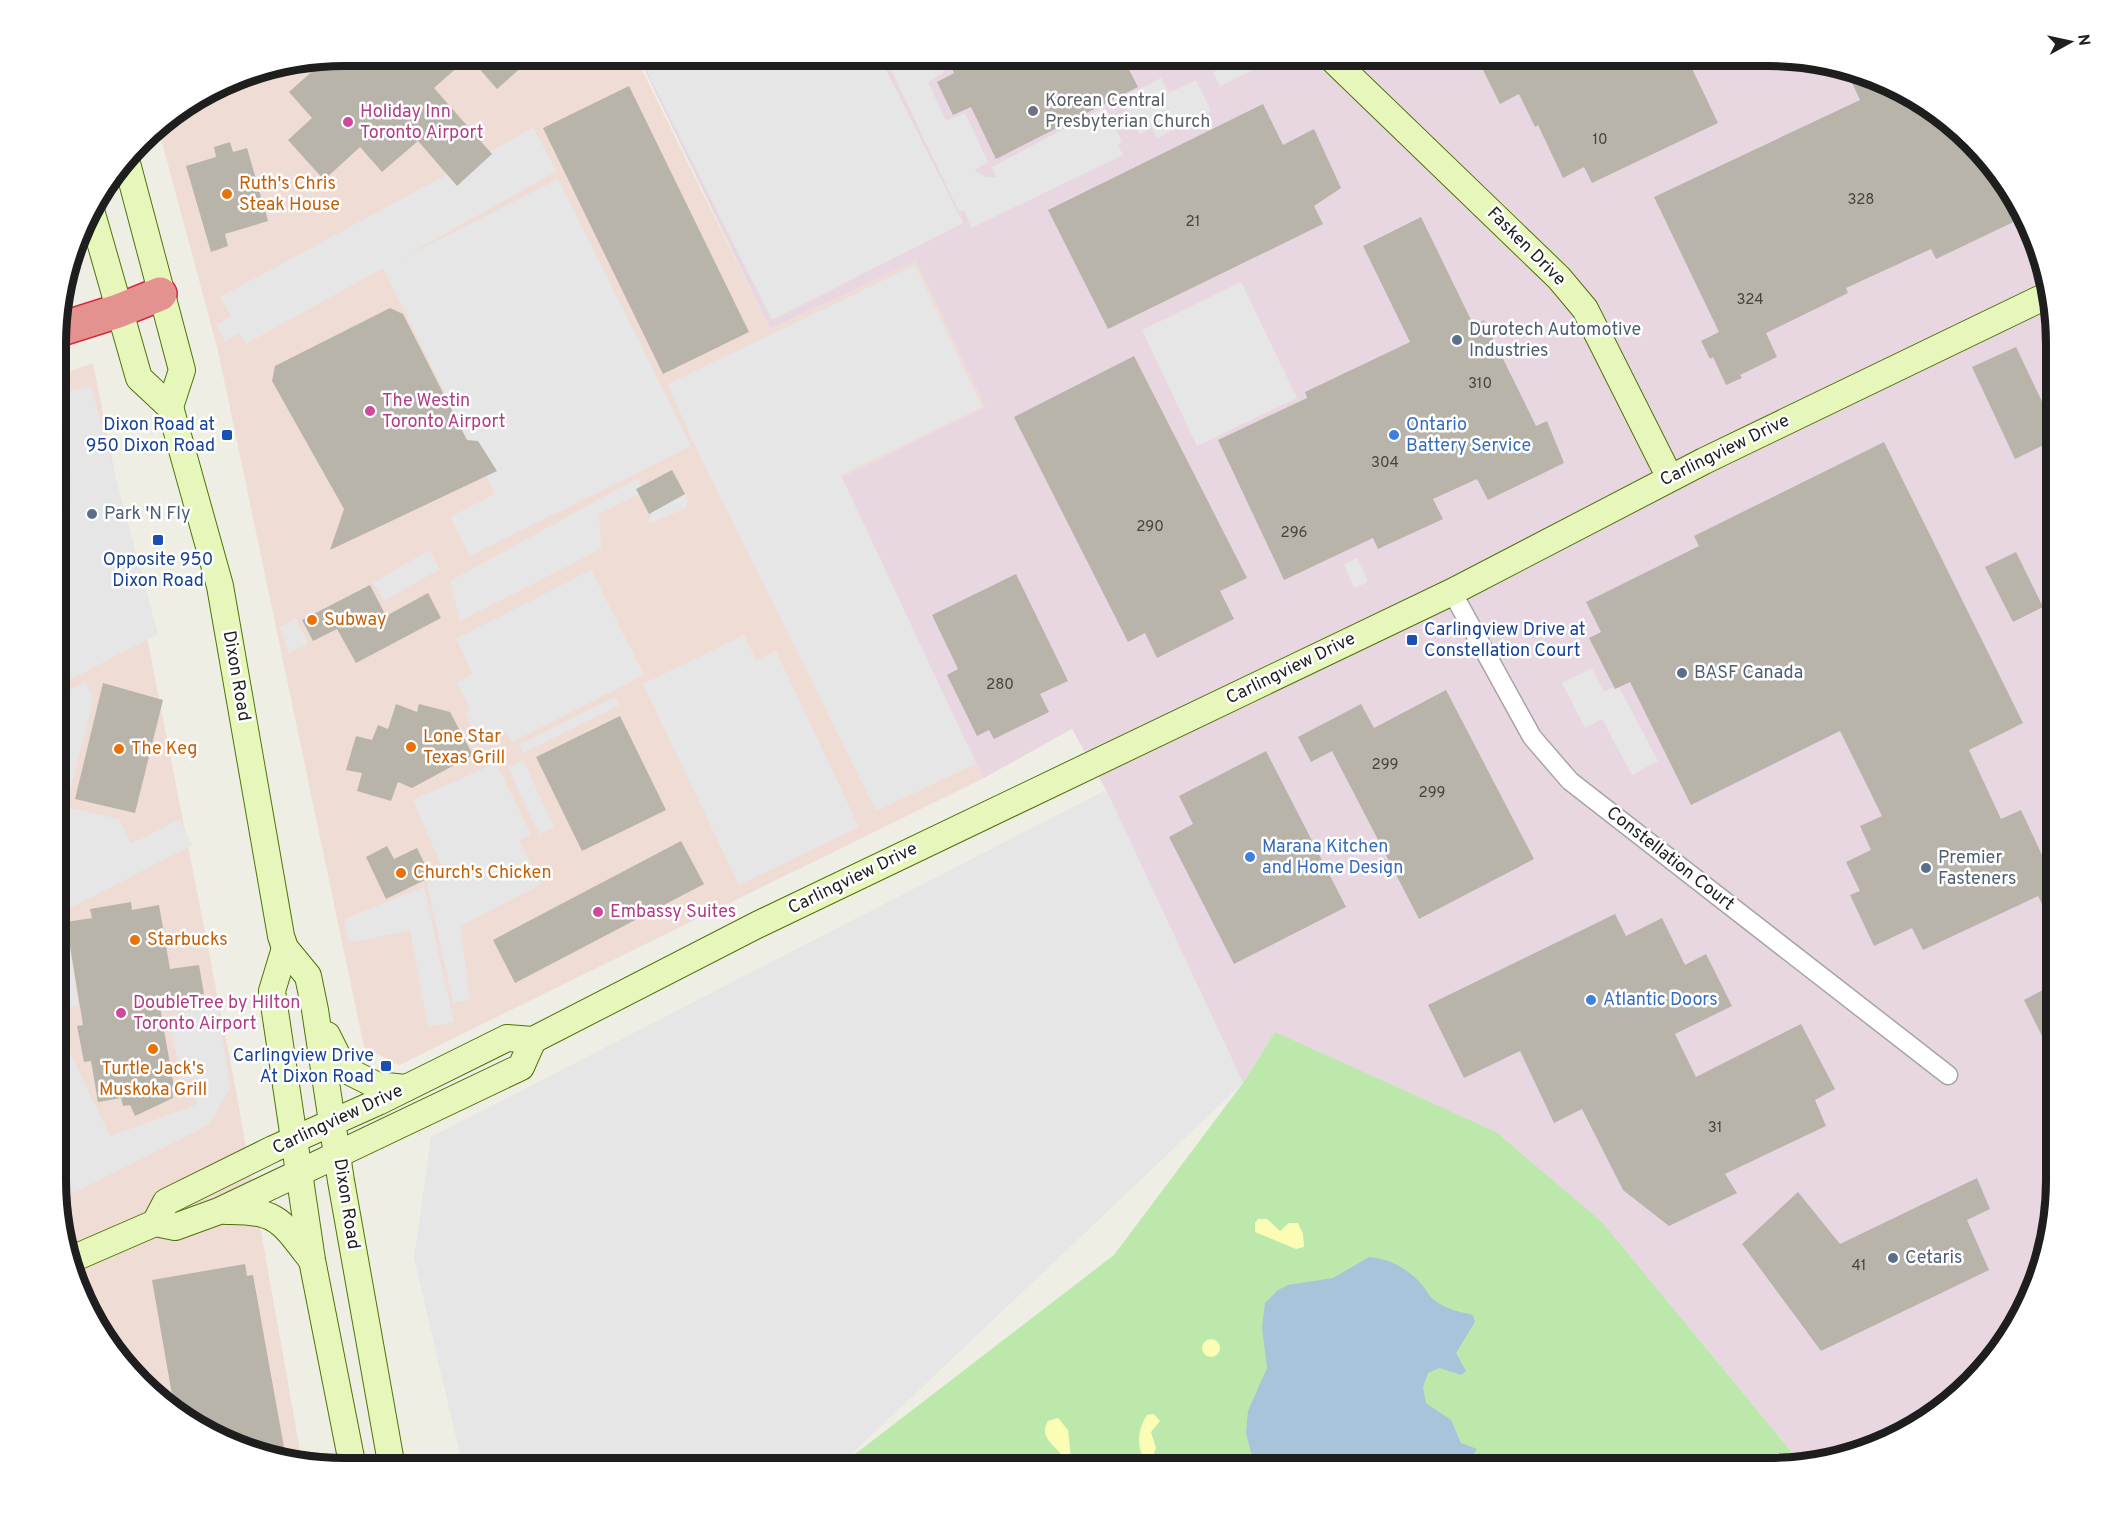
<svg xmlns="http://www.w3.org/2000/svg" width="2112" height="1524" font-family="Overpass,sans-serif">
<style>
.commercial{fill:#efdcd5}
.industrial{fill:#e8d7e1}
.grass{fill:#bce8ac}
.sand{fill:#fbfdb5}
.parking{fill:#e6e6e6}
.water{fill:#a7c4db}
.building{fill:#b9b4aa}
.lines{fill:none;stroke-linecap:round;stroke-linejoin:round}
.street-casing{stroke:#a5a5a5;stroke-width:21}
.secondary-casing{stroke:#4f7308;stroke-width:28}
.highway-casing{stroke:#d52a3e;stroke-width:36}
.street{stroke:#fff;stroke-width:18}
.secondary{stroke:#e7f7bb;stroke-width:26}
.highway{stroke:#e4928f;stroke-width:33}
.worship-dot{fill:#6b7280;stroke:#fff;stroke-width:2}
.hotel-dot{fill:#d1479c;stroke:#fff;stroke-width:2}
.food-dot{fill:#e8710a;stroke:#fff;stroke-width:2}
.service-dot{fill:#5c6f8a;stroke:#fff;stroke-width:2}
.transit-dot{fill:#1a4fb4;stroke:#fff;stroke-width:2}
.shop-dot{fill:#3f7fe0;stroke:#fff;stroke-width:2}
.labels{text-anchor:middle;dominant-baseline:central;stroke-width:5;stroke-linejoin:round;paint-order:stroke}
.number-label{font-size:15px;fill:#454441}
.worship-label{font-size:18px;fill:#5b616d;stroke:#fff;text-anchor:start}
.hotel-label{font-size:18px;fill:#b23c85;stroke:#fff;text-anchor:start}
.food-label{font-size:18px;fill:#c56008;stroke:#fff;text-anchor:start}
.street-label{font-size:18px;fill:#1e1e1e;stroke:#fff}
.service-label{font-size:18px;fill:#4e5e75;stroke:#fff;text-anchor:start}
.transit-label{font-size:18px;fill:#164399;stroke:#fff;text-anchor:end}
.shop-label{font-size:18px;fill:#366cbe;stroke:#fff;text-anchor:start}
.rim{fill:none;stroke:#1e1e1e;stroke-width:8}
</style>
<rect width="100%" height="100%" fill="#efeee5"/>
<g class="commercial">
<polygon points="344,56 635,56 770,329 916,261 985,407 839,479 984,778 399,1065 364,1047 218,351 158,127 234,77"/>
<polygon points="93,363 235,1085 302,1462 234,1447 168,1409 94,1324 58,1217 58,376"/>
</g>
<polygon class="industrial" points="638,56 1786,56 1878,77 1944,115 2027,216 2056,326 2056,1198 2041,1273 1997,1356 1896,1439 1799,1461 1603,1223 1275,1032 1243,1083 1106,790 1072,729 984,778 839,479 985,407 916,261 770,329"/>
<polygon class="grass" points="1275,1032 1496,1132 1603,1223 1799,1461 1768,1468 845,1468 846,1461 1114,1255 1243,1083"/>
<g class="sand">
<polygon points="1258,1219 1267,1219 1280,1231 1289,1223 1298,1223 1303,1234 1304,1247 1296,1249 1255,1232 1255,1223"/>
<circle cx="1211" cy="1348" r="9"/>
<path d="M1154,1414L1160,1421L1151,1432L1156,1448L1153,1456L1145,1458C1135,1448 1139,1426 1147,1415Z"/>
<path d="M1058,1418L1068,1430L1072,1468H1057L1061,1454C1052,1443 1039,1436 1048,1421Z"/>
</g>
<g class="parking">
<polygon points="639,56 879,56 963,223 772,320"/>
<polygon points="894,56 937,56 944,72 928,82 946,121 965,113 988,162 974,170 985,177 996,177 992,167 1105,107 1122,142 1118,145 1123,155 971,228 964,210 959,212 886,59"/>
<polygon points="1246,56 1270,56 1272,61 1220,86 1213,72"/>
<polygon points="1161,78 1169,93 1196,80 1211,111 1157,138 1152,128 1139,134 1122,98"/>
<polygon points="533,128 557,171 393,263 558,179 691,446 470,556 450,517 495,494 383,268 246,344 239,333 225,341 216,325 231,316 220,297"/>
<polygon points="915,265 982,407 841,475 976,764 876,811 692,440 668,384"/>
<polygon points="1241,282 1297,398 1197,446 1142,330"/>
<polygon points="91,386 158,634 58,686 58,394"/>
<polygon points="638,478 644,491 599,514 601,549 460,621 450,581"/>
<polygon points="688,493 686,508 648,524 652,510"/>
<polygon points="429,550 440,569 384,601 373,583"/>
<polygon points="1357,558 1368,582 1354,588 1344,564"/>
<polygon points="591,570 644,675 512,742 507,732 481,745 465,713 471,710 457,683 473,674 456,639"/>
<polygon points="296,618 308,644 289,653 280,627"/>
<polygon points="744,635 756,660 776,651 859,827 739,885 643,684"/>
<polygon points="1592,668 1604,692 1618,685 1658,761 1632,775 1602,719 1585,728 1562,683"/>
<polygon points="86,682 93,701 66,807 119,819 131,844 180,819 192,845 65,911 78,1006 62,1007 69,1050 110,1136 196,1105 198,1077 182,1080 168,1017 217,1005 230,1087 210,1124 58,1201 58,696"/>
<polygon points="615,697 620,705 523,753 519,745"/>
<polygon points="523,760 554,827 539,834 508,767"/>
<polygon points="496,763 531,834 519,840 542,884 460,926 470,999 453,1003 427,883 445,874 413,800"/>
<polygon points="1106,790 1243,1083 837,1468 463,1468 414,1258 431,1137"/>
<polygon points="424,887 454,1022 428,1027 410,930 349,943 344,919"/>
</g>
<path class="water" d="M1369,1257C1389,1258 1410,1270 1422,1285C1427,1290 1428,1295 1434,1300C1447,1310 1458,1311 1473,1315L1475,1322L1456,1353L1466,1371L1461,1375L1439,1368L1428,1373L1423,1387L1426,1403L1451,1420L1461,1443L1477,1449L1463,1468H1255L1246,1433L1248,1411L1267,1368L1262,1327L1265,1303L1278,1290L1288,1285L1333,1278Z"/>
<g class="building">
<polygon points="344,56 534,56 497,89 469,57 434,88 492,154 457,186 418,141 382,172 360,147 324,180 288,140 312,118 289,92 326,59"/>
<polygon points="946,56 1122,56 1138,87 996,159 971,107 953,115 937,82 954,73"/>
<polygon points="1476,56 1686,56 1718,123 1592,183 1584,167 1563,178 1538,125 1535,127 1519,94 1500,104"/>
<polygon points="1846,70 1878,77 1944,115 2026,216 1936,259 1931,249 1846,288 1848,293 1766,333 1777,357 1740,375 1742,378 1726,385 1713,357 1710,359 1701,341 1719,332 1654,197 1860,100"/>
<polygon points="629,86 749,332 663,374 543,128"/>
<polygon points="1263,104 1283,145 1314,129 1341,188 1314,206 1323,224 1108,329 1048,210"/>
<polygon points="230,142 233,152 247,148 268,221 225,234 228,246 211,252 186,166 216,157 214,147"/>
<polygon points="1421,217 1474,326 1484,320 1536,426 1547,421 1564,463 1488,500 1477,479 1433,499 1443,519 1378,549 1373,538 1284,580 1218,440 1307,398 1305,392 1410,342 1363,246"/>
<polygon points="390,308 403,314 467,440 478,441 497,471 330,550 344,509 272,381 275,366"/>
<polygon points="2016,347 2056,431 2056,439 2015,459 1972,367"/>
<polygon points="1134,356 1247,578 1220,591 1234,619 1157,658 1145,633 1128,642 1014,417"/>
<polygon points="1884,442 2023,723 1969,750 2001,819 2021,810 2056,885 2056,932 2038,896 1923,950 1912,928 1874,946 1850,895 1860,891 1846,862 1871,850 1860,826 1882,816 1840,731 1691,805 1630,682 1615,689 1589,638 1601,632 1586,602 1699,546 1694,536"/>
<polygon points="672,470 685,494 649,514 636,489"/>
<polygon points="2016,552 2043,607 2013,622 1985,567"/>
<polygon points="1016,574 1068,681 1040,694 1049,712 994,739 989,730 977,736 947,675 958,669 932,615"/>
<polygon points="370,585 386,616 428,593 441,618 356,663 337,629 313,641 302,620"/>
<polygon points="103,683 163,700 135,813 75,799"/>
<polygon points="1446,690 1534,859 1419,919 1332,751 1311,762 1298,737 1361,704 1374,728"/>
<polygon points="396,704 417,712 419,704 450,712 473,755 412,788 398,782 391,801 357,791 362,773 346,770 356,736 372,740 378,725 388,729"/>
<polygon points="620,716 666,810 582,851 536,757"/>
<polygon points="1266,751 1346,907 1234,964 1169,837 1193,824 1179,796"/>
<polygon points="681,841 704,884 515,983 493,940"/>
<polygon points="387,846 394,859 417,848 431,877 386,899 366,857"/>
<polygon points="131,902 132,910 159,905 170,969 199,965 204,994 159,1001 174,1087 172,1088 173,1098 135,1116 130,1105 123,1106 121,1098 98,1102 91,1061 84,1062 77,1026 83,1025 66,922 92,918 90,909"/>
<polygon points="1615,914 1626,936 1662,918 1685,965 1706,954 1732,1006 1675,1034 1696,1077 1801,1024 1835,1089 1815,1100 1826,1126 1725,1174 1737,1193 1669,1226 1623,1190 1582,1109 1554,1123 1520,1051 1464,1078 1428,1005"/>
<polygon points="2056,983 2056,1064 2024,1000"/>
<polygon points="1977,1178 1990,1209 1967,1220 1989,1270 1821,1351 1742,1244 1798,1192 1840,1244"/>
<polygon points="245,1264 247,1276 253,1275 285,1453 272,1455 234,1447 175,1412 152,1280"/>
</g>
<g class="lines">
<defs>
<polyline id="street" points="1452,592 1532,737 1570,781 1948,1075"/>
<g id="secondary">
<polyline points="1329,56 1559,278 1585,309 1670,478"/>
<polyline points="127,163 182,370 170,407"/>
<polyline points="91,210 139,378 170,407 220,586 281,936 285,948 308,976 315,1010 341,1181 392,1468"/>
<polyline points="285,948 272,991 312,1260 353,1468"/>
<polyline points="327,1035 344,1069 376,1085 406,1088"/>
<path d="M226,1211C276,1210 281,1220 310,1258"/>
<polyline points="155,1223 166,1202 273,1149 378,1102 507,1038 533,1040 757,925 1452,592 1704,461 2048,295"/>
<polyline points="72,1259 155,1223 175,1227 219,1211 521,1067 533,1040"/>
</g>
<polyline id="highway" points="58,330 118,311 160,294"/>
</defs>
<use href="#street" class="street-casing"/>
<use href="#secondary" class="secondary-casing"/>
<use href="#highway" class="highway-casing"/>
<use href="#street" class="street"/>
<use href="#secondary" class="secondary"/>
<use href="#highway" class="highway"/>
</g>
<circle class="worship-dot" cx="1033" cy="111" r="6"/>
<g class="hotel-dot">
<circle cx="348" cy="122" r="6"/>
<circle cx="370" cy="411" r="6"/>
<circle cx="598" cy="912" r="6"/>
<circle cx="121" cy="1013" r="6"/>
</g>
<g class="food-dot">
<circle cx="227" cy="194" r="6"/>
<circle cx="312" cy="620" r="6"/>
<circle cx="411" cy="747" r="6"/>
<circle cx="119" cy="749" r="6"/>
<circle cx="401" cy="873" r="6"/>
<circle cx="135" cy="940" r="6"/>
<circle cx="153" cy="1049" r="6"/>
</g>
<g class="service-dot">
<circle cx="1457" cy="340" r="6"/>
<circle cx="92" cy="514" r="6"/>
<circle cx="1682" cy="673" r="6"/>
<circle cx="1926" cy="868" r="6"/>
<circle cx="1893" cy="1258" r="6"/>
</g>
<g class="transit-dot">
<rect x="221" y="429" width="12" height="12" rx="3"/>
<rect x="152" y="534" width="12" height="12" rx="3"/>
<rect x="1406" y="634" width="12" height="12" rx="3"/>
<rect x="380" y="1060" width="12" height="12" rx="3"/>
</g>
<g class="shop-dot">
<circle cx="1394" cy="435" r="6"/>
<circle cx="1250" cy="857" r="6"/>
<circle cx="1591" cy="1000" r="6"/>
</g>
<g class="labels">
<g class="number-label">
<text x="1600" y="140">10</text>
<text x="1861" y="200">328</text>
<text x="1193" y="222">21</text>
<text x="1750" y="300">324</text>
<text x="1480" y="384">310</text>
<text x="1385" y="463">304</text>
<text x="1150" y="527">290</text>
<text x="1294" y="533">296</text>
<text x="1000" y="685">280</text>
<text x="1385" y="765">299</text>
<text x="1432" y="793">299</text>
<text x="1715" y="1128">31</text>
<text x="1859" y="1266">41</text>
</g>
<g class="worship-label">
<text x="1045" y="101">Korean Central<tspan x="1045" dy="21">Presbyterian Church</tspan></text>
</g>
<g class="hotel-label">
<text x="360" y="112">Holiday Inn<tspan x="360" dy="21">Toronto Airport</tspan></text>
<text x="382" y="401">The Westin<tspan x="382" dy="21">Toronto Airport</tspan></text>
<text x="610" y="912">Embassy Suites</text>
<text x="133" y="1003">DoubleTree by Hilton<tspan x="133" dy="21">Toronto Airport</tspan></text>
</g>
<g class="food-label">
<text x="239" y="184">Ruth's Chris<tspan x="239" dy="21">Steak House</tspan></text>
<text x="324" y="620">Subway</text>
<text x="423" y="737">Lone Star<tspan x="423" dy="21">Texas Grill</tspan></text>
<text x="131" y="749">The Keg</text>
<text x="413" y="873">Church's Chicken</text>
<text x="147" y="940">Starbucks</text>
<text x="153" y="1069" text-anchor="middle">Turtle Jack's<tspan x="153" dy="21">Muskoka Grill</tspan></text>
</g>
<g class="street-label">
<text transform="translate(1526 247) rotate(45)">Fasken Drive</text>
<text transform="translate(1725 451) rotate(-26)">Carlingview Drive</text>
<text transform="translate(1291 669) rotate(-26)">Carlingview Drive</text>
<text transform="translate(236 676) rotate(80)">Dixon Road</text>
<text transform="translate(1670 859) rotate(38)">Constellation Court</text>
<text transform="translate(853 879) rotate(-26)">Carlingview Drive</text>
<text transform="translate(338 1120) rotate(-25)">Carlingview Drive</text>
<text transform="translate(346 1204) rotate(81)">Dixon Road</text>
</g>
<g class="service-label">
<text x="1469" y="330">Durotech Automotive<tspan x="1469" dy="21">Industries</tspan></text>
<text x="104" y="514">Park 'N Fly</text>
<text x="1694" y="673">BASF Canada</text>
<text x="1938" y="858">Premier<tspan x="1938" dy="21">Fasteners</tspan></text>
<text x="1905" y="1258">Cetaris</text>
</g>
<g class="transit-label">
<text x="215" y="425">Dixon Road at<tspan x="215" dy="21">950 Dixon Road</tspan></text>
<text x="158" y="560" text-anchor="middle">Opposite 950<tspan x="158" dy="21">Dixon Road</tspan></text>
<text x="1424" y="630" text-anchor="start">Carlingview Drive at<tspan x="1424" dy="21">Constellation Court</tspan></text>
<text x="374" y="1056">Carlingview Drive<tspan x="374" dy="21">At Dixon Road</tspan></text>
</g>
<g class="shop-label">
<text x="1406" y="425">Ontario<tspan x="1406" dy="21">Battery Service</tspan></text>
<text x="1262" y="847">Marana Kitchen<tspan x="1262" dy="21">and Home Design</tspan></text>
<text x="1603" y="1000">Atlantic Doors</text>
</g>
</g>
<path d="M0 0H2112V1524H0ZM344 66H1768A278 278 0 0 1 2046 344V1180A278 278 0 0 1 1768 1458H344A278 278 0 0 1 66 1180V344A278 278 0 0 1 344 66Z" fill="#fff" fill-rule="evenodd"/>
<path class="rim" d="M344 66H1768A278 278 0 0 1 2046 344V1180A278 278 0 0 1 1768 1458H344A278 278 0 0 1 66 1180V344A278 278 0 0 1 344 66Z"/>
<g transform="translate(2070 42) rotate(82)" stroke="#ffffff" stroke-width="4.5" paint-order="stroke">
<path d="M0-4.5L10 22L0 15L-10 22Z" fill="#1e1e1e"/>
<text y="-9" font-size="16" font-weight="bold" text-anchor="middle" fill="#1e1e1e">N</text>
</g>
</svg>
